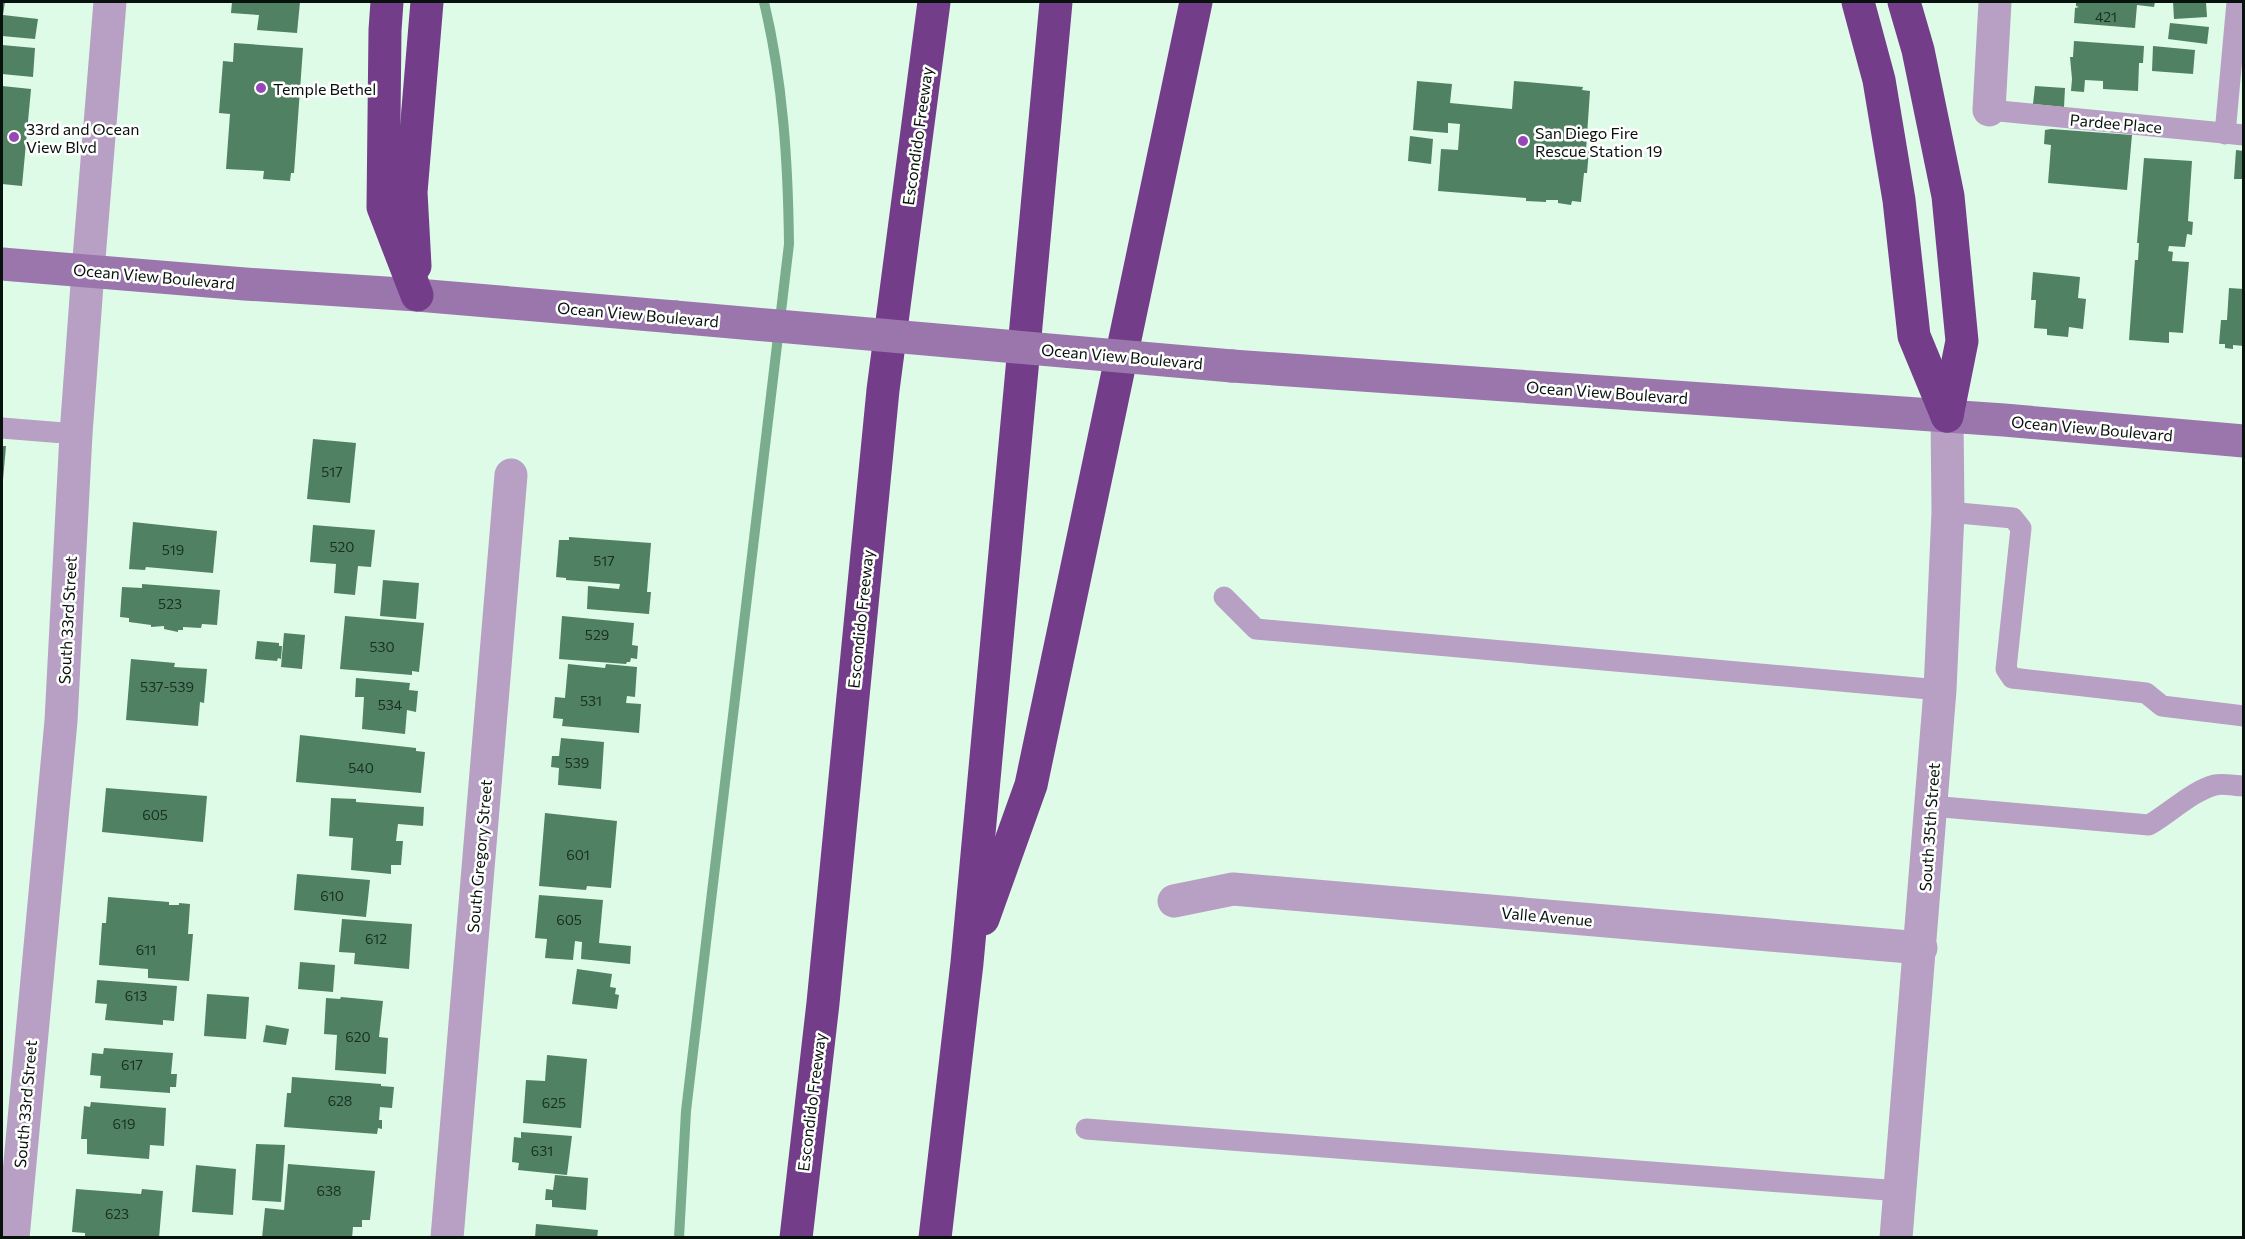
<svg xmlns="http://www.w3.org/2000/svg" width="2245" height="1239" font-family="Commissioner,sans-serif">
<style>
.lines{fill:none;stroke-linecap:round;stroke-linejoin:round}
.stream{stroke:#7aad8d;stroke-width:10}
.building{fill:#4f8162}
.service{stroke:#b89fc4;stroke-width:21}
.minor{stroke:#b89fc4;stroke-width:33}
.tertiary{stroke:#b89fc4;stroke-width:33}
.secondary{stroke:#9b76ac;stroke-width:33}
.motorway{stroke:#743d8a;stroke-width:33}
.secondary-bridge{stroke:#9b76ac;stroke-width:33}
.poi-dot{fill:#9747b7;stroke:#fff;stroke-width:2}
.labels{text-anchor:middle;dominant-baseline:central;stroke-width:5;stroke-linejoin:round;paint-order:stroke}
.number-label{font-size:14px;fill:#1a2e22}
.poi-label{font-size:16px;fill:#08120c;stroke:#fff;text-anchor:start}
.street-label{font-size:16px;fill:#08120c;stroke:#fff}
</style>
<rect width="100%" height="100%" fill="#defbe7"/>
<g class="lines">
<path class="stream" d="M679,1238L686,1111L789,244C788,162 783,81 764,2"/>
</g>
<g class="building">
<polygon points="2,2 5,2 3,15 38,19 35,39 2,36"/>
<polygon points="232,2 300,2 297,33 257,30 259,15 231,13"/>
<polygon points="2076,2 2155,2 2154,7 2137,5 2135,28 2074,23 2075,8 2079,7 2076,6"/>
<polygon points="2173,2 2206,2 2207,17 2174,19"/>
<polygon points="2170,23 2209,27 2207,44 2168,39"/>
<polygon points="2074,41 2144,46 2143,63 2139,63 2138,91 2103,89 2103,81 2085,80 2084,92 2071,91 2072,79 2070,57 2073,57"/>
<polygon points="234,43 303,48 294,173 291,173 290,181 263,179 264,171 226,169 230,114 219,113 223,61 233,62"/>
<polygon points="2,45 35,48 33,77 2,74"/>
<polygon points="2153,46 2195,50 2193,74 2152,71"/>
<polygon points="1417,81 1452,84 1450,103 1512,109 1514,81 1583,87 1582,90 1590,91 1586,150 1589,150 1587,173 1584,173 1581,202 1572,201 1571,205 1558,203 1558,200 1546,200 1546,202 1526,201 1526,198 1438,191 1441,149 1458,150 1460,124 1448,123 1448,133 1413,130"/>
<polygon points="2,86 31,89 22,186 2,184"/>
<polygon points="2035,86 2065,88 2064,107 2033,104"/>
<polygon points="2051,129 2132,135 2127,190 2048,183 2051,145 2044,144 2045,130"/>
<polygon points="1410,136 1433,139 1431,164 1408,161"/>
<polygon points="2236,150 2244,151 2244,179 2234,179"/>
<polygon points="2144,158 2192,161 2188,221 2193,222 2192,235 2187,234 2185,247 2169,246 2168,251 2173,252 2172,261 2189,262 2183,333 2169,332 2169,343 2129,340 2135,260 2138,260 2139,243 2137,243"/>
<polygon points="2033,272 2080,277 2078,298 2086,299 2083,329 2069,327 2068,337 2047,335 2047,329 2034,328 2036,300 2031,300"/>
<polygon points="2229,288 2244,289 2244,346 2233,345 2233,349 2225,348 2225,344 2219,344 2221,320 2227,320"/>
<polygon points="313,439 356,443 350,503 307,499"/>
<polygon points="2,446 6,446 3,480 2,480"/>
<polygon points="133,522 217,531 213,573 146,567 145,570 129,569"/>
<polygon points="313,525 375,530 371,567 358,566 355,595 334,593 336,564 310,562"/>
<polygon points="569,537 651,543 647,592 651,592 649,614 587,609 588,586 619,589 620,584 566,580 566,578 556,577 559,540 569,540"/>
<polygon points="383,580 419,583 416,619 380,616"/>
<polygon points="142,584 220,590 217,625 202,624 201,628 183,627 183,630 178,630 178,632 164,629 164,626 151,627 151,625 129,622 129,618 120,617 122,587 142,588"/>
<polygon points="345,616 424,623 419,672 412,671 412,675 340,669"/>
<polygon points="562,616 634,623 632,645 638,646 637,659 631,658 630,662 627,662 626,664 559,659"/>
<polygon points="284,633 305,635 302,669 281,667"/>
<polygon points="257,641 279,643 279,646 282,646 281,659 278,658 277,661 255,659"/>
<polygon points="131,659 175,663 174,667 207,669 204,703 200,702 198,726 126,720"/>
<polygon points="568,664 605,668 606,664 637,667 635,697 627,696 626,703 641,704 639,733 562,726 563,719 553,718 555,697 565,698"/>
<polygon points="356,678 410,683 409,690 418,691 416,712 407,710 405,734 362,729 364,697 355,697"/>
<polygon points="300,735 416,748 416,751 425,752 421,793 296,782"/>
<polygon points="561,738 604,742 601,789 558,785 559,768 551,767 552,756 559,756"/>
<polygon points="106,788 207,796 203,842 102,832"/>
<polygon points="331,798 356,799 356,802 424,807 423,826 398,824 396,841 403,841 401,865 391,865 391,874 351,870 353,838 329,836"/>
<polygon points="545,813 617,821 611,888 587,886 586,890 539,886"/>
<polygon points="297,874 370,880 366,917 294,910"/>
<polygon points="539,895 603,900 599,943 631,946 630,964 581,959 582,942 575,941 573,960 545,958 547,939 535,938"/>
<polygon points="108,897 169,902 169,905 179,905 179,903 190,904 188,934 193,934 189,981 148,978 148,969 99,965 102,923 106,923"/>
<polygon points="342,919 412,924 409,969 354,964 355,953 339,952"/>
<polygon points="300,962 335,965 333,992 298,989"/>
<polygon points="577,969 612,974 610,987 616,988 615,994 619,995 617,1009 572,1004"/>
<polygon points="97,980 177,986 174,1021 163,1020 163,1025 105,1020 107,1004 95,1003"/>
<polygon points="207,994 249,997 246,1039 204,1036"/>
<polygon points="341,997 383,1001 379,1037 388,1038 386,1074 335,1070 337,1035 324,1034 326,998 340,999"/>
<polygon points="266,1025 289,1029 286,1045 263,1042"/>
<polygon points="104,1048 173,1053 171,1074 177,1074 176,1087 170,1087 170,1093 100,1088 101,1076 90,1075 92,1053 103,1054"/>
<polygon points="547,1055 587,1059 581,1128 523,1123 526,1080 545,1081"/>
<polygon points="292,1077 381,1084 381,1086 394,1087 392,1108 380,1107 379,1120 382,1120 382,1129 378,1128 377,1134 284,1127 287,1093 291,1093"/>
<polygon points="91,1102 166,1108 164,1146 150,1145 149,1159 87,1154 87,1139 81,1139 84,1106 90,1107"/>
<polygon points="521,1132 572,1136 567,1175 518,1170 519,1163 512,1162 514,1137 521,1138"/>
<polygon points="256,1144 285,1145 281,1202 252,1200"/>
<polygon points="288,1164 375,1171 370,1220 362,1220 362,1227 353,1227 352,1238 262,1238 265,1208 284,1210"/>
<polygon points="196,1165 236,1169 233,1215 192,1212"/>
<polygon points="555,1175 588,1178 586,1210 552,1207 552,1200 545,1200 546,1189 553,1190"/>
<polygon points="76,1189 141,1194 142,1189 163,1191 159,1238 85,1238 85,1233 72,1232"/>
<polygon points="536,1224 598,1230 597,1238 535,1238"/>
</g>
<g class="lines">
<g class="service">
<polyline points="1989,110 2244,135"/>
<polyline points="2225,134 2237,2"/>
<polyline points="2,428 76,434"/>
<polyline points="1948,512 2013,518 2021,528 2006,669 2012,678 2146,693 2162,706 2244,716"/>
<polyline points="1224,597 1256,629 1940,690"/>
<path d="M1931,806L2149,825C2170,813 2192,791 2215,785C2223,783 2235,786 2244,786"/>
<polyline points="1086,1129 1900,1191"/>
</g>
<g class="minor">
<polyline points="1989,110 1995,2"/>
<polyline points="1174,901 1233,889 1921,948"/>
<polyline points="13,1238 61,721 76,434 88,271"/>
<polyline points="447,1238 511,475"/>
</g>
<g class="tertiary">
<polyline points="88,271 110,2"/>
<polyline points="1896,1238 1940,690 1948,512 1947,416"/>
</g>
<g class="secondary">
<polyline points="2,264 245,284 417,295 675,317"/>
<polyline points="1232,366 2004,420 2244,441"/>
</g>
<g class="motorway">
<polyline points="387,2 385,30 383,207 417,295"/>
<polyline points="1858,2 1879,80 1899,200 1914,336 1947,416"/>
<polyline points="1904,2 1918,50 1948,196 1962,341 1947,416"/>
<polyline points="415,266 411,192 427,2"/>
<polyline points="983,919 1031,785 1196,2"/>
<polyline points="796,1238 823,1003 883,390 934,2"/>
<polyline points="935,1238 967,963 1056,2"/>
</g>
<polyline class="secondary-bridge" points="675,317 1232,366"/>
</g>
<g class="poi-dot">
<circle cx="261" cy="88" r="6"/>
<circle cx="14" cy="137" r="6"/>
<circle cx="1523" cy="141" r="6"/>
</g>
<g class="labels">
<g class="number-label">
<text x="2106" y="16">421</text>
<text x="332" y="471">517</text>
<text x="342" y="546">520</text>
<text x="173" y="549">519</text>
<text x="604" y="560">517</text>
<text x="170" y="603">523</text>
<text x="597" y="634">529</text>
<text x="382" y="646">530</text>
<text x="167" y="686">537-539</text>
<text x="591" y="700">531</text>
<text x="390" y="704">534</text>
<text x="577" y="762">539</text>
<text x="361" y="767">540</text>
<text x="155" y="814">605</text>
<text x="578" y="854">601</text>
<text x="332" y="895">610</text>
<text x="569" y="919">605</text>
<text x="376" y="938">612</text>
<text x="146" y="949">611</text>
<text x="136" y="995">613</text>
<text x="358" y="1036">620</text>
<text x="132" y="1064">617</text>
<text x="340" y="1100">628</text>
<text x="554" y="1102">625</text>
<text x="124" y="1123">619</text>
<text x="542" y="1150">631</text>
<text x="329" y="1190">638</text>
<text x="117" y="1213">623</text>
</g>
<g class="poi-label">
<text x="273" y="88">Temple Bethel</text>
<text x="26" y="128">33rd and Ocean<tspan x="26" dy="18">View Blvd</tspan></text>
<text x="1535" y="132">San Diego Fire<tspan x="1535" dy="18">Rescue Station 19</tspan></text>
</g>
<g class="street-label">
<text transform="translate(2116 123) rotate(5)">Pardee Place</text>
<text transform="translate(917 136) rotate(-82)">Escondido Freeway</text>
<text transform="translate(154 276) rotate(5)">Ocean View Boulevard</text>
<text transform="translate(638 314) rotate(5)">Ocean View Boulevard</text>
<text transform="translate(1122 356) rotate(5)">Ocean View Boulevard</text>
<text transform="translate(1607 392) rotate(4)">Ocean View Boulevard</text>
<text transform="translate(2092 428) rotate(5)">Ocean View Boulevard</text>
<text transform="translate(860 619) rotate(-84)">Escondido Freeway</text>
<text transform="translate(67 620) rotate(-87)">South 33rd Street</text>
<text transform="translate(1929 827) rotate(-86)">South 35th Street</text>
<text transform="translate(479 856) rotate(-85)">South Gregory Street</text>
<text transform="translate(1547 916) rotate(5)">Valle Avenue</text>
<text transform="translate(811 1102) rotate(-83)">Escondido Freeway</text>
<text transform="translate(25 1104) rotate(-85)">South 33rd Street</text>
</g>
</g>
<rect width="2245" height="1239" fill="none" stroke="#08120c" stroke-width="6"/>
</svg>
